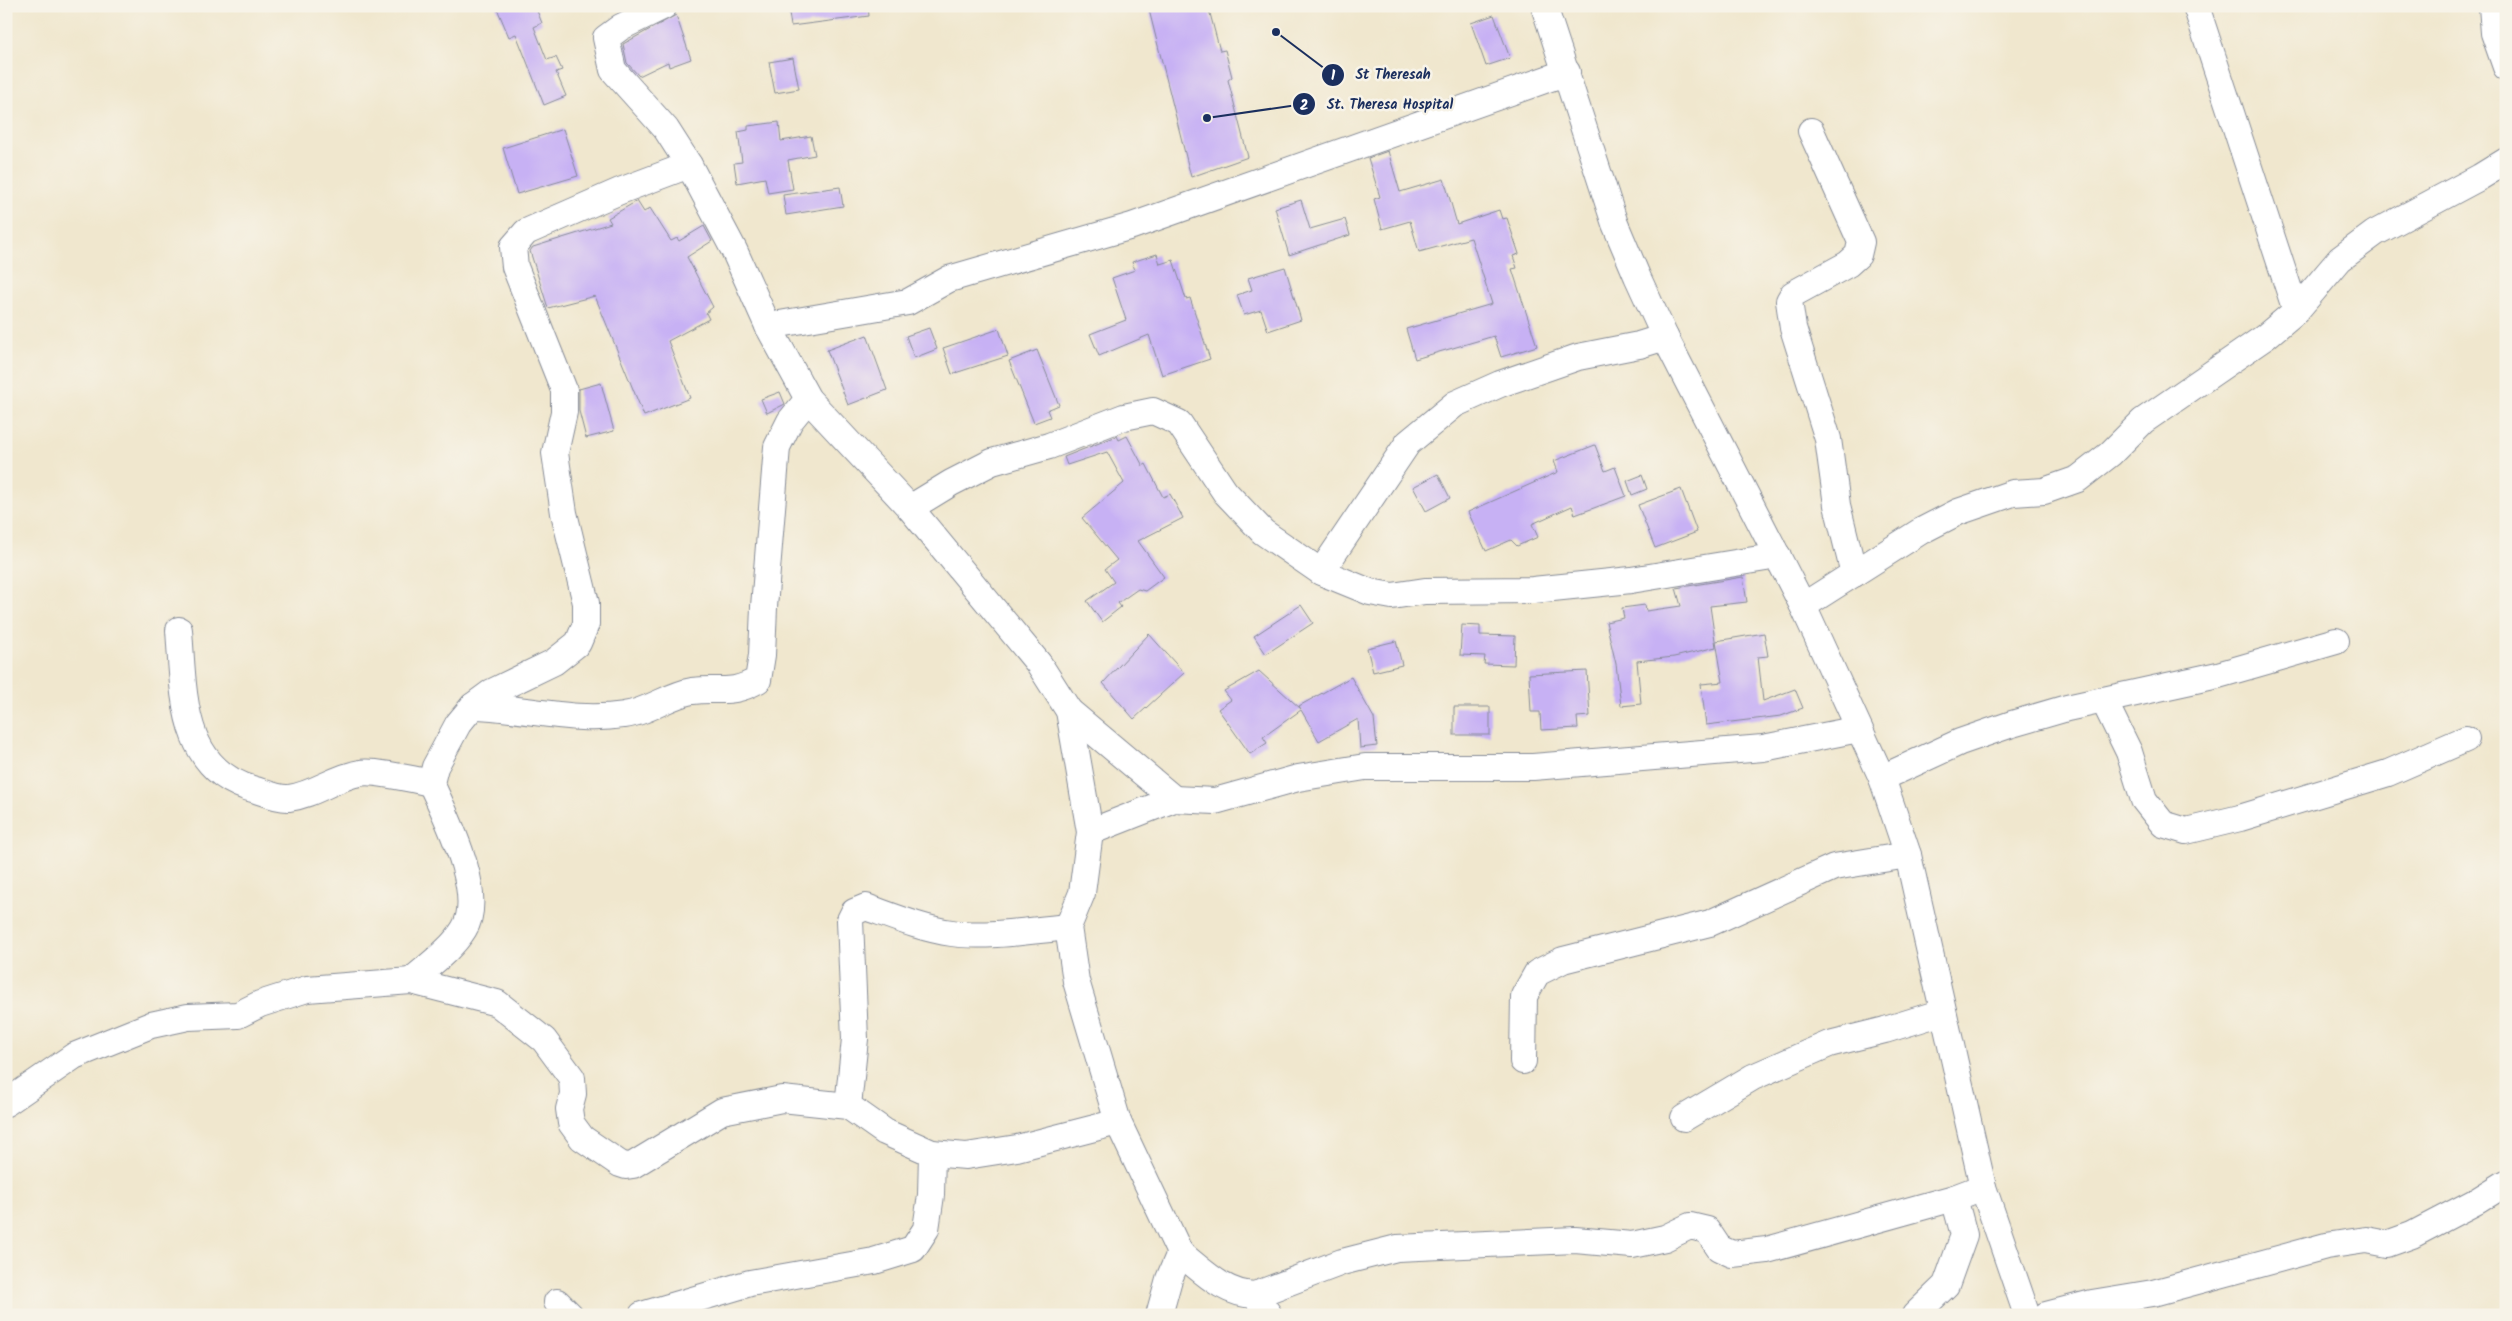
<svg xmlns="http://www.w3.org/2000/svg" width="2512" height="1321" font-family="Kalam,sans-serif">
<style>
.building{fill:#c7b1f4}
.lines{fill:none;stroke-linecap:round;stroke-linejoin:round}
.minor-casing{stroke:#868b96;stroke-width:28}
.minor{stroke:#fff;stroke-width:26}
.leader{fill:none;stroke:#1b2f5e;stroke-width:2}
.callout-dot{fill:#1b2f5e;stroke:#f7f3e8;stroke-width:2}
.mark-label{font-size:15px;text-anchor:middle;font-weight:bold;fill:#fff}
.callout-label{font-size:14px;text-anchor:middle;font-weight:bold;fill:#1b2f5e;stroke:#f7f3e8;stroke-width:5;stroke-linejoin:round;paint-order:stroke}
</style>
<rect width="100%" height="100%" fill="#f7f3e8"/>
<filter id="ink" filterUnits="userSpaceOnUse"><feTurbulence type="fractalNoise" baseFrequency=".02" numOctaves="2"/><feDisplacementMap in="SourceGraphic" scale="10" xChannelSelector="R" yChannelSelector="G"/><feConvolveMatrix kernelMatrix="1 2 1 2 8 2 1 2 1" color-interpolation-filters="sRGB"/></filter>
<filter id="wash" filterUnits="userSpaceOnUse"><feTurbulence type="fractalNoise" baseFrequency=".0096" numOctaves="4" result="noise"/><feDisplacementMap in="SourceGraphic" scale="20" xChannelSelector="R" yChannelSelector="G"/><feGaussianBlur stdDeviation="1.12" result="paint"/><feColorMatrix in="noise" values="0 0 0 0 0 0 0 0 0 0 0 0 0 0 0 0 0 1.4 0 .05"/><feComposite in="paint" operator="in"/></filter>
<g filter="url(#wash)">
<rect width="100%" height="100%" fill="#f0e7ce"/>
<g id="blocks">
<g class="building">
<polygon points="496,6 535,6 542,23 534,27 547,60 556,57 562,70 556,72 566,96 544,105 516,34 509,37"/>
<polygon points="788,6 868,6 869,16 791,26"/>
<polygon points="1148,6 1208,6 1220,51 1225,50 1232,77 1228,80 1248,157 1191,177"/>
<polygon points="676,15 691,59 669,67 668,62 639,76 627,63 623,44"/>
<polygon points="1494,15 1510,58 1486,66 1471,23"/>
<polygon points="793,58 799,89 775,93 769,62"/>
<polygon points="779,122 781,141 811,136 815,155 788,160 793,189 768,193 765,178 737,183 734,163 742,162 738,132 748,130 748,126"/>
<polygon points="563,129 578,176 517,194 503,148"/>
<polygon points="1388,151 1400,192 1444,179 1457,224 1499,210 1502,219 1507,218 1519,254 1513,256 1517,268 1512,269 1537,346 1501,357 1494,336 1415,359 1406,329 1492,304 1471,238 1419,252 1410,221 1382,229 1374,199 1380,197 1368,158"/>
<polygon points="840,187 843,206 786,215 783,195"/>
<polygon points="1301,200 1310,229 1345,219 1350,235 1289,255 1275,208"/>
<polygon points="637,201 644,212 650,208 671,241 677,238 679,241 704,226 712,241 687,257 713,307 706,313 709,319 668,341 690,398 644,416 595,296 548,308 530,251 533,247 611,223 608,218"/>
<polygon points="1157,254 1160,264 1173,260 1186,299 1190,298 1210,359 1162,375 1149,335 1099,356 1090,334 1126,320 1112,278 1135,270 1132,262"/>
<polygon points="1285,267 1301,320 1268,331 1261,310 1244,315 1237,295 1252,290 1248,278"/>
<polygon points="929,328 937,349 914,358 906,336"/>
<polygon points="999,329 1008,356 952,374 943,348"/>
<polygon points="867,335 887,390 848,405 827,350"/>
<polygon points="1037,350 1059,405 1047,410 1050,417 1034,423 1009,361"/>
<polygon points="601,383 614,431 586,438 579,411 579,389"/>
<polygon points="780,392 785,404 767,413 761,399"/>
<polygon points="1117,436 1119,440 1127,436 1143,466 1146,464 1163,497 1170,494 1183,518 1138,541 1164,577 1145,591 1138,589 1118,603 1121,607 1102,622 1087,601 1114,582 1105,569 1117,560 1082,518 1124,483 1107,452 1067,465 1064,457"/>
<polygon points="1595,445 1605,471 1615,467 1626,496 1575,515 1572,506 1532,524 1538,537 1517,546 1511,540 1486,551 1468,512 1558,472 1554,461"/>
<polygon points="1438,474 1450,498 1426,511 1413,487"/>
<polygon points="1642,475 1647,489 1632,495 1627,481"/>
<polygon points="1681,489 1697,532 1655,548 1638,505"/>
<polygon points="1743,577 1747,602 1710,606 1716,647 1674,657 1637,661 1641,704 1621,706 1616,664 1606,622 1624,618 1622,608 1645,605 1646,611 1681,606 1676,588"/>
<polygon points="1301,605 1313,623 1266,654 1254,636"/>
<polygon points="1462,625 1480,626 1480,635 1515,636 1514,665 1484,664 1485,656 1460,655"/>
<polygon points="1764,633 1768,656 1758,657 1763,701 1795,689 1803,708 1781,716 1706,725 1701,684 1723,682 1716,641"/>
<polygon points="1149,634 1184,673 1134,719 1103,683"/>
<polygon points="1396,641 1402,665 1373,672 1367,648"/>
<polygon points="1259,671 1301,709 1299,706 1351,677 1374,718 1377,746 1360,748 1358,719 1319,741 1301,710 1263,737 1267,743 1250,754 1218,709 1231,700 1224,691"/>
<polygon points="1587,671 1590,716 1577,717 1578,728 1541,730 1540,712 1531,712 1529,674"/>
<rect x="1454" y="707" width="36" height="28"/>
</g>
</g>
</g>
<g filter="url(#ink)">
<use href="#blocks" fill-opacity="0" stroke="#868b96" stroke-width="1"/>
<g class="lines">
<defs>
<g id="minor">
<polyline points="664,6 621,27 606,38 613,70 666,129 689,165 734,250 768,326 808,399 910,508 1039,664 1069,711 1090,832 1082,893 1068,927 1076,981 1118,1122 1180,1253 1169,1279 1159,1315"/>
<polyline points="1544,6 1615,224 1637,276 1665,337 1803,606 1882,778 1908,855 1983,1187 2027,1315"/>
<polyline points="2196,6 2296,311"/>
<polyline points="2492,6 2494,33 2506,67"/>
<polyline points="1811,131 1861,242 1858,255 1848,264 1793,294 1789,301 1793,328 1828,439 1837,505 1854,574"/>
<polyline points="768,326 908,302 949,279 1132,226 1567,72"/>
<polyline points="910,508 951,483 992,462 1049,446 1124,417 1153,411 1179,423 1225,492 1263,532 1321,572 1370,592 1392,596 1425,591 1533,590 1631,580 1778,556"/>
<polyline points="1321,572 1408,443 1455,404 1500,384 1578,357 1639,345 1665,337"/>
<polyline points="1803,606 1921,531 1958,512 2013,493 2044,491 2078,479 2110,454 2143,421 2265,337 2296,311 2340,259 2375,233 2480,177 2506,161"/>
<path d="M179,630C184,693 180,771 256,790C265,793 279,799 289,798C314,795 335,777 360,773C372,770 416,780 431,783"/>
<polyline points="2104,701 2129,752 2144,800 2163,824 2186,831 2240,818 2388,773 2466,739"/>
<path d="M473,706C524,707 573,723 624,715C648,712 669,695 692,691C722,687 729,696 758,680L762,655L764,607L777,447L790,421L808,399"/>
<polyline points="1069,711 1174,799"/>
<polyline points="1882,778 1960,742 2012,724 2067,708 2218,675 2336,641"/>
<polyline points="1090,832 1174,799 1215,801 1298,778 1365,767 1533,767 1763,748 1859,729"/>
<path d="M411,981C429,965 451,950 464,929C486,894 446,817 431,783L435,767L458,724L473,706L492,692L554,662L578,643L586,624V603L564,513L555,453L564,412V390L515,267L513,247L526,232L620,191L689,165"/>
<polyline points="1523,1061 1524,996 1537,973 1563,960 1710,923 1834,867 1908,855"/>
<polyline points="6,1103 74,1056 151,1025 188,1017 238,1015 260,1004 307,989 411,981 497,1003 544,1040 572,1078 573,1094 569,1109 571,1123 582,1138 620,1164 626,1166 633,1165 722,1111 782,1099 848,1106 885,1132 932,1153 966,1156 1017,1148 1118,1122"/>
<path d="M848,1106L855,1039L850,920L854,912L866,907C894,917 923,929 952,933C985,938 1035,930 1068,927"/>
<polyline points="1684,1118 1753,1077 1829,1044 1885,1030 1943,1012"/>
<path d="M1180,1253C1204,1272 1224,1294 1255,1295L1342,1262L1397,1248L1575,1240L1632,1245L1665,1238L1690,1226L1707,1230L1719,1248L1732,1254L1767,1250L1954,1198L1983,1187"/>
<polyline points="1255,1295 1269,1315"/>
<polyline points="557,1302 570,1315"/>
<polyline points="642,1315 750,1283 874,1261 913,1249 926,1229 931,1195 932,1153"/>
<polyline points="1915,1315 1946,1285 1964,1235 1954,1198"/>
<polyline points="2046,1315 2092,1303 2153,1293 2326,1246 2366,1240 2387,1244 2412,1235 2477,1201 2506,1183"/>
</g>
</defs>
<use href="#minor" class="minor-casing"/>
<use href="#minor" class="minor"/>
</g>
</g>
<path class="leader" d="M1276 32L1333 75M1207 118L1304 104"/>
<g class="callout-dot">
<circle cx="1276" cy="32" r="5"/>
<circle cx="1207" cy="118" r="5"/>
<circle cx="1333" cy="75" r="12"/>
<circle cx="1304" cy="104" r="12"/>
</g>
<g class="mark-label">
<text x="1333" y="80">1</text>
<text x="1304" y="110">2</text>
</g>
<g class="callout-label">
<text x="1393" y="79">St Theresah</text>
<text x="1390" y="109">St. Theresa Hospital</text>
</g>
<rect width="2512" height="1321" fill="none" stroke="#f7f3e8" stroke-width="25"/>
</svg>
